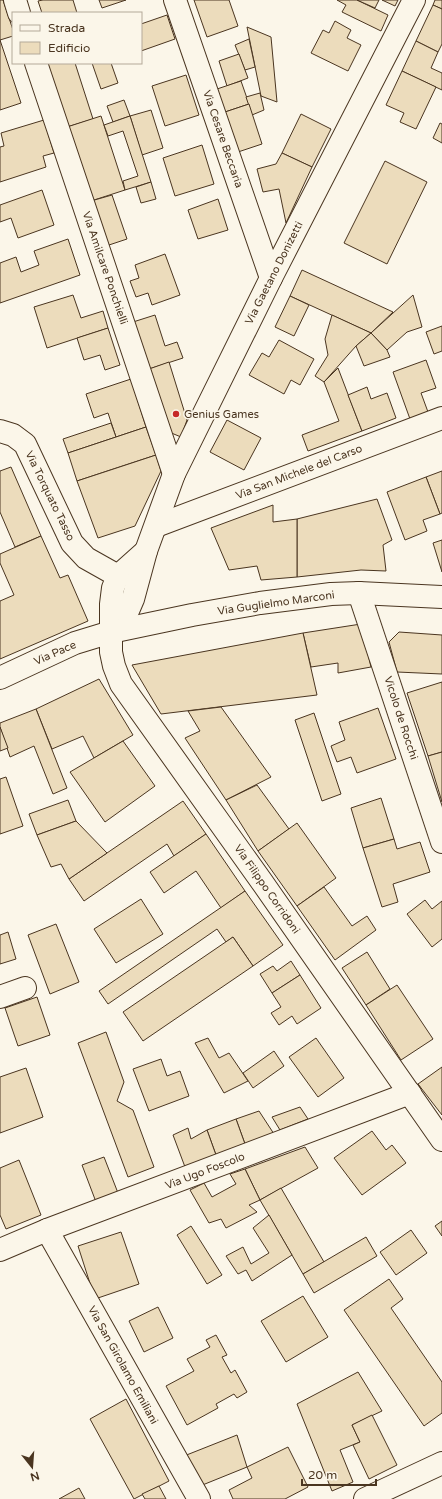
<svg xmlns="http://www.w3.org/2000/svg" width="442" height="1499" font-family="'Varela Round',sans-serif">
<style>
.building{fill:#ecdcbc;stroke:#4a3520}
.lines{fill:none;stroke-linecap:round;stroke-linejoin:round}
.minor-casing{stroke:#4a3520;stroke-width:24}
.minor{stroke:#fbf6e9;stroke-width:22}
.poi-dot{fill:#c62828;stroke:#fbf6e9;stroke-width:1.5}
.labels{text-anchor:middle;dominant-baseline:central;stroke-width:3;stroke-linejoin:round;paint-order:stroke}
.street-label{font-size:11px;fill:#4a3520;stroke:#fbf6e9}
.poi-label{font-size:11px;fill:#4a3520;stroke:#fbf6e9;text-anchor:start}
</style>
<rect width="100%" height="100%" fill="#fbf6e9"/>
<g class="building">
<polygon points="0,0 3,0 13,30 13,36 0,40"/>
<polygon points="43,0 73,0 77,13 42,13 38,1"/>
<polygon points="99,0 126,0 102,8"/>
<polygon points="194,0 229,0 238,26 207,37"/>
<polygon points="337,0 357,0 388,15 381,31 342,12 346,5"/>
<polygon points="357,0 379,0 375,8"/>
<polygon points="382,0 398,0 395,6"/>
<polygon points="435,0 442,0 442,9 433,5"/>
<polygon points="433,5 442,9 442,44 438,52 416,41"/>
<polygon points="167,15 175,39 141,51 141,24"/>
<polygon points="335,21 351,30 347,38 361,45 348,71 311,53 323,30 329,33"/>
<polygon points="247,27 271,37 277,102 261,96"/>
<polygon points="249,39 255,67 245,70 235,45"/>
<polygon points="0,40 21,103 0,110"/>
<polygon points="416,41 438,52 431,68 442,73 442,90 402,71"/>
<polygon points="239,54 248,78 227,86 219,61"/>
<polygon points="46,63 75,63 93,119 67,127"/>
<polygon points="92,63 111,63 118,83 101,89"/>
<polygon points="402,71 436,87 416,129 400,122 404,113 386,105"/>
<polygon points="186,75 199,115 165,126 152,86"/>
<polygon points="241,81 249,104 225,112 217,89"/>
<polygon points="260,93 264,110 252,115 246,97"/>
<polygon points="124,100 130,116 113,122 107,106"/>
<polygon points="249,104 262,144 238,152 225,112"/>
<polygon points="151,110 163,148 142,155 130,116"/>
<polygon points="301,114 331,129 312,167 282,153"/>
<polygon points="101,116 125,190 91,201 67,127"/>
<polygon points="130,116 151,182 125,190 123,181 138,176 123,131 108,136 104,125"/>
<polygon points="44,120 54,153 43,156 46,167 0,182 0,147 4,146 1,133"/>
<polygon points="440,123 442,124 442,143 433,138"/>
<polygon points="202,145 214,184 175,196 163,158"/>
<polygon points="282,153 312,167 286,223 279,189 263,192 257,169 276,164"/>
<polygon points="385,161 427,182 387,264 344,243"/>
<polygon points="151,182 156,199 141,203 136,187"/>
<polygon points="42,190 54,225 18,238 11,218 0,222 0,205"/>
<polygon points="112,195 127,239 106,246 91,201"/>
<polygon points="218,199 228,230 198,239 188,210"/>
<polygon points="68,239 80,275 0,303 0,263 16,257 21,272 39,265 34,251"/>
<polygon points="165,254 180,295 152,305 148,293 136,297 130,281 139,278 135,265"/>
<polygon points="302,270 393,312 371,333 290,296"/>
<polygon points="73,295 81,318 103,311 108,328 47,348 34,307"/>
<polygon points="413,295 422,327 407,332 387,350 371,333"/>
<polygon points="290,296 309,305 294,336 275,327"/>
<polygon points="155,315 165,346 177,342 183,358 149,369 133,322"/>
<polygon points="332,315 371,333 356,346 324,382 315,376 328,355 325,339"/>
<polygon points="442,326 442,351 434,354 426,332"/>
<polygon points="108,328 120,365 105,370 100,355 84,360 77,338"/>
<polygon points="371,333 387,350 390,357 364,366 356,346"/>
<polygon points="279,340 314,359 300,385 291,380 284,394 249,375 262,353 269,357"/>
<polygon points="426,360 436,388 421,393 428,412 410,419 393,372"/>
<polygon points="169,362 187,420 181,437 169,432 149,369"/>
<polygon points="338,368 362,431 308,451 302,435 339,421 324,382"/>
<polygon points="131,379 146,427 116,437 108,413 94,418 86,394"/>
<polygon points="367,387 371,399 387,393 396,418 362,431 348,395"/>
<polygon points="227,420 261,438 244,470 210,452"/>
<polygon points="111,423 116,437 68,453 63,439"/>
<polygon points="146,427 156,455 77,481 68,453"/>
<polygon points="156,455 161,471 135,526 98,538 77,481"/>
<polygon points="11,467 41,536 15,547 0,512 0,471"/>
<polygon points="442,471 442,513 440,514 426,477"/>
<polygon points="426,477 440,514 423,520 427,531 405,540 387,492"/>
<polygon points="377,499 392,540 383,545 386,571 361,570 297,577 297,519"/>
<polygon points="273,505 273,522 297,519 297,577 261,580 257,566 229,570 211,528"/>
<polygon points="41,536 60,578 68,575 88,621 0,659 0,601 14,595 0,563 0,554"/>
<polygon points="442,540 442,572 433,543"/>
<polygon points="361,624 371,667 338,673 338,663 311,667 303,633"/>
<polygon points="399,632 442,635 442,674 397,672 389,642"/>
<polygon points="303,633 317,695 161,714 132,665"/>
<polygon points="99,679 133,735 94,758 83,736 52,749 36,709"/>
<polygon points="442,682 442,752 428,756 407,693"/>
<polygon points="221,707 271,777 226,800 185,738 200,731 188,711"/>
<polygon points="378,708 396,759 357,773 351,757 337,762 331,746 345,740 339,722"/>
<polygon points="36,709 67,788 53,794 34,746 10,757 0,727 0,723"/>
<polygon points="314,713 341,794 322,801 295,720"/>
<polygon points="0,727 8,748 0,751"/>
<polygon points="123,741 155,786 105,822 70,772"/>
<polygon points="442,752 442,802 428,756"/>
<polygon points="6,777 23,826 0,834 0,779"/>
<polygon points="257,785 289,829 258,851 226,800"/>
<polygon points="381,798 394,839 363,848 351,808"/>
<polygon points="68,800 76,821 37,835 29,814"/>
<polygon points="183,801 206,834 174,856 167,844 84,901 69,879"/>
<polygon points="76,821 107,853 69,879 61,864 51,867 37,835"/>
<polygon points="297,823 336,878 297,906 258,851"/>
<polygon points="206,834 245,891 221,908 196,871 164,893 150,872"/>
<polygon points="394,839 397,849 420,842 430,872 393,884 398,902 382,907 363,848"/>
<polygon points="324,887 352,926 367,916 376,930 335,960 297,906"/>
<polygon points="245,891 283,945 253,966 233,937 226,942 217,929 108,1004 99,991"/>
<polygon points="141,899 163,934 116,963 94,929"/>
<polygon points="425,900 432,909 442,901 442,939 432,947 407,914"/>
<polygon points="56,924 79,982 50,994 28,935"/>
<polygon points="8,932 16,959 0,964 0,935"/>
<polygon points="233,937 253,966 143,1041 123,1012"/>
<polygon points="367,952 390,989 366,1005 342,968"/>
<polygon points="291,961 300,975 272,993 260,974 273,966 277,971"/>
<polygon points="300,975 321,1008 297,1024 292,1016 279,1025 271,1013 281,1007 272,993"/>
<polygon points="397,985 433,1039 401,1060 366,1005"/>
<polygon points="37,997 50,1035 18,1046 5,1008"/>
<polygon points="106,1032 124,1082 117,1101 133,1110 154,1167 128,1177 78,1043"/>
<polygon points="208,1038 219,1058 229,1053 248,1081 224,1093 195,1043"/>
<polygon points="316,1038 344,1078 318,1097 289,1057"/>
<polygon points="274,1051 284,1066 253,1088 243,1073"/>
<polygon points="161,1059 167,1076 180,1071 189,1096 149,1111 133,1069"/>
<polygon points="442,1067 442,1115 418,1084"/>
<polygon points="26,1068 43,1117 0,1133 0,1077"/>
<polygon points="300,1107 308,1119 280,1130 272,1117"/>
<polygon points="259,1111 274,1134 245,1144 236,1119"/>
<polygon points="236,1119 245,1144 216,1155 207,1130"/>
<polygon points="188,1128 191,1139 207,1130 216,1155 185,1167 173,1135"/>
<polygon points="372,1131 386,1150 392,1145 406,1163 362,1195 334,1158"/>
<polygon points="305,1147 318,1168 260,1200 245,1169"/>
<polygon points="104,1157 118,1193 96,1202 82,1165"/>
<polygon points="19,1160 41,1215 6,1229 0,1215 0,1168"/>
<polygon points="245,1169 260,1200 249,1205 257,1212 226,1228 221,1219 209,1223 190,1190 204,1183 212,1197 236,1184 230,1174"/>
<polygon points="281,1188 324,1262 303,1274 260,1200"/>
<polygon points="269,1215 292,1255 252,1281 246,1270 238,1274 226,1256 243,1247 251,1264 269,1253 253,1228"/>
<polygon points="442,1221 442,1236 435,1226"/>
<polygon points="191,1226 222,1275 207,1284 177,1235"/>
<polygon points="411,1230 427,1253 396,1275 380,1252"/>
<polygon points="121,1232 139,1284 95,1299 78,1246"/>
<polygon points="366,1237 377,1256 314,1293 303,1274"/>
<polygon points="389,1279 403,1299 391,1308 442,1382 442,1413 424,1426 344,1310"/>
<polygon points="303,1296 328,1337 286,1362 261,1321"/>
<polygon points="158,1307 173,1338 144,1352 129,1321"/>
<polygon points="216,1335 227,1355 222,1357 231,1373 235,1370 247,1392 237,1398 234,1394 216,1404 218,1408 187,1425 166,1386 194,1371 187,1359 210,1347 206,1340"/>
<polygon points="358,1372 382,1411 352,1425 360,1442 340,1450 353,1482 332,1491 297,1404"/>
<polygon points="126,1399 169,1481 134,1499 90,1419"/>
<polygon points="372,1415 397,1465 369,1479 353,1445 360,1442 352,1425"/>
<polygon points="237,1435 247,1467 200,1486 184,1456"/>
<polygon points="288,1447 308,1487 285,1499 233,1499 229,1490 252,1478 247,1467"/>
<polygon points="159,1486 166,1499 145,1499 142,1494"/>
<polygon points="79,1488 85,1499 59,1499"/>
</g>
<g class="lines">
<defs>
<g id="minor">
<polyline points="15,0 19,13"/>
<polyline points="175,0 271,278"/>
<polyline points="36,63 174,474"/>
<polyline points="0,431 13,435 25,444 72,543 86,558 118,576"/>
<polyline points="156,526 442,418"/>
<polyline points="146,551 118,576 113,588 111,604 111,652 114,666 121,684 262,882 442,1140"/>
<polyline points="359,593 442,842"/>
<polyline points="111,632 127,613 133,599 146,551 174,474 271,278 414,0"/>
<polyline points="0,678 75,643 111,632 192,615 260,603 331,594 359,593 442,597"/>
<polyline points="0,997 25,988"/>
<polyline points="47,1230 199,1499"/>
<polyline points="0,1250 47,1230 410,1093"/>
<polyline points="365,1499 442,1463"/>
</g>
</defs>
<use href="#minor" class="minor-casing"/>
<use href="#minor" class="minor"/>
</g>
<circle class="poi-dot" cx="176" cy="414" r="4"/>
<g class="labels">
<g class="street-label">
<text transform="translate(223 139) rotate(71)">Via Cesare Beccaria</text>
<text transform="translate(105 268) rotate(71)">Via Amilcare Ponchielli</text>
<text transform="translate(274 273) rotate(-63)">Via Gaetano Donizetti</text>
<text transform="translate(299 472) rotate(-21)">Via San Michele del Carso</text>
<text transform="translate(50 496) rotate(64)">Via Torquato Tasso</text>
<text transform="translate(276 603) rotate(-8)">Via Guglielmo Marconi</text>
<text transform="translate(55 653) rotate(-24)">Via Pace</text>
<text transform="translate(401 718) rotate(72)">Vicolo de Rocchi</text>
<text transform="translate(267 889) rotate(55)">Via Filippo Corridoni</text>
<text transform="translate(205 1171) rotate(-21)">Via Ugo Foscolo</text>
<text transform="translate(123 1365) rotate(61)">Via San Girolamo Emiliani</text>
</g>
<g class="poi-label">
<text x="184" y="414">Genius Games</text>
</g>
</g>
<rect x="12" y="12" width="130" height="52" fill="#fbf6e9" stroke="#b4a999"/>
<rect x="20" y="25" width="20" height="6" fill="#fbf6e9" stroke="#b4a999"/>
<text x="48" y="32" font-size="12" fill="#4a3520">Strada</text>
<rect x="20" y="42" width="20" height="12" fill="#ecdcbc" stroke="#b4a999"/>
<text x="48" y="52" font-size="12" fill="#4a3520">Edificio</text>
<g transform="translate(32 1467) rotate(163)" stroke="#fbf6e9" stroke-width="3" paint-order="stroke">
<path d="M0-3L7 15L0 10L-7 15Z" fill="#4a3520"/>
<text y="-6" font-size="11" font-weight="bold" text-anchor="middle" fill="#4a3520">N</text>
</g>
<path d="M302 1479v6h74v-6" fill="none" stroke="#4a3520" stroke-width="2"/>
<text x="308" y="1479" font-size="12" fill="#4a3520" stroke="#fbf6e9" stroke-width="3" paint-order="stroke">20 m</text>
</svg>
